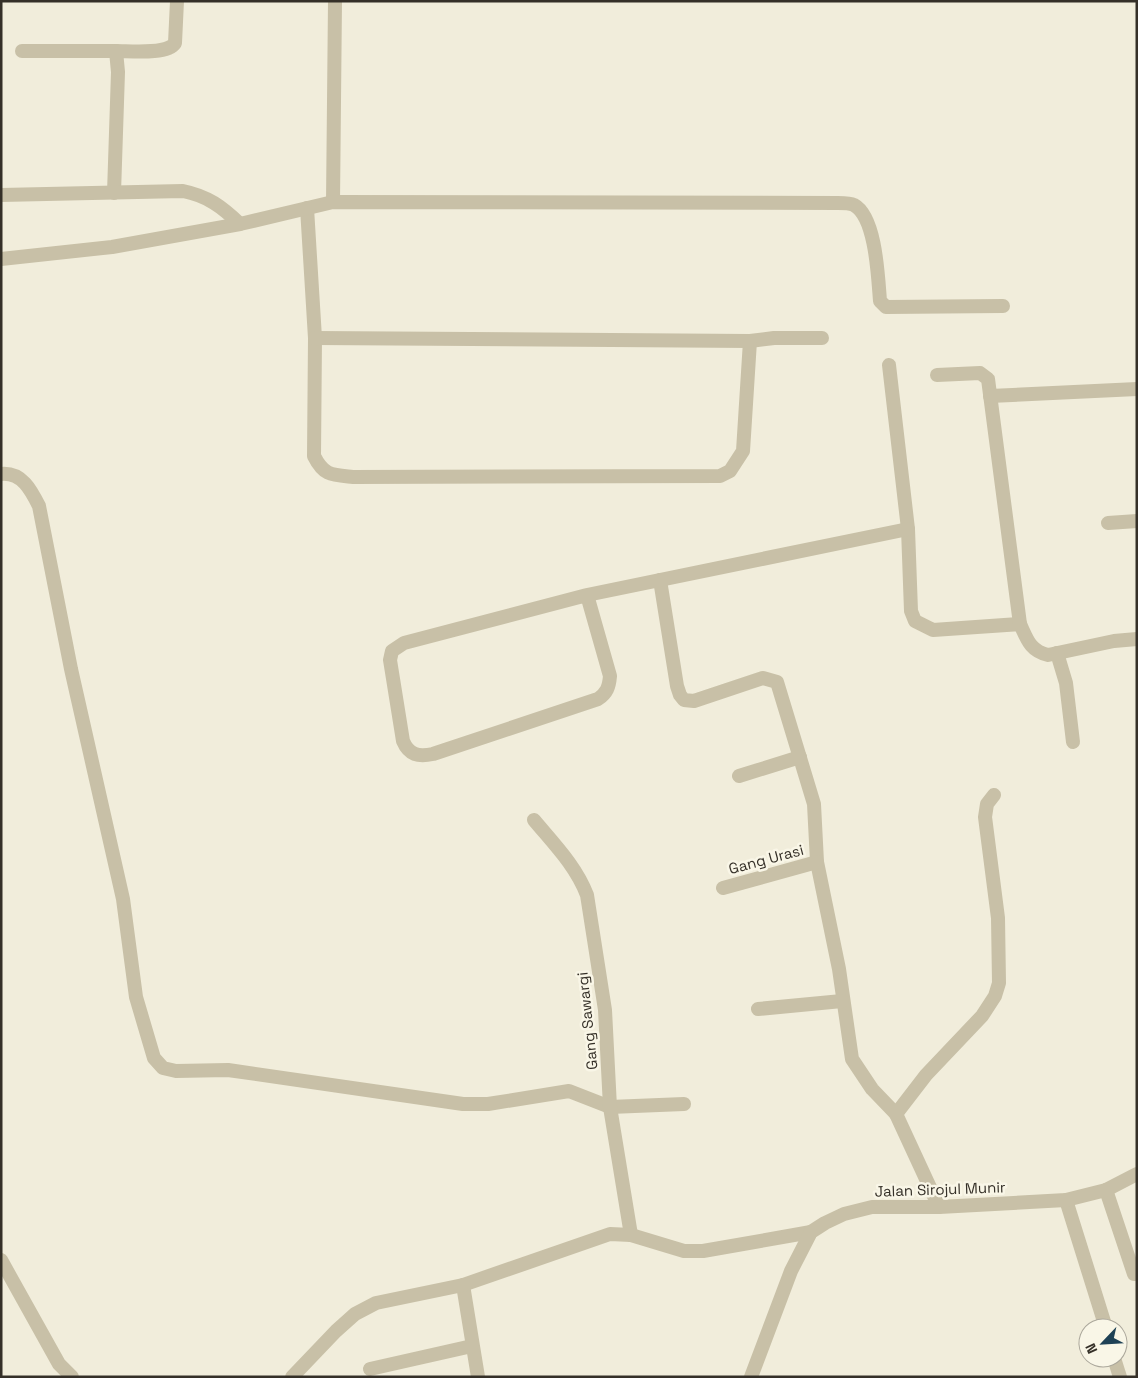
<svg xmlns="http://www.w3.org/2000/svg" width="1138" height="1378" font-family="'Space Grotesk',sans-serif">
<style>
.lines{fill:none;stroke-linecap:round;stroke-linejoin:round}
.minor{stroke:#c8c0a7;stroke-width:14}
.tertiary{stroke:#c8c0a7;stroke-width:14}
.labels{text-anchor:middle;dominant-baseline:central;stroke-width:5;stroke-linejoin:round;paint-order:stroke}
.street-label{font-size:15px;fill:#353028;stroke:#f9f6e7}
</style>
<rect width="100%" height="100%" fill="#f1eddb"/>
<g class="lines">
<g class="minor">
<polyline points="22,51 116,51"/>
<path d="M114,193L118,72L116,51C131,51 167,55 175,43L177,1"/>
<path d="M1,195L183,191C208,196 222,207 240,224"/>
<polyline points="333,202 335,1"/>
<path d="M307,208L315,338L314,456C324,476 332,475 353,477L720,476L730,471L743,451L750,341L774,338H822"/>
<path d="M1,259L112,247L240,224L333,202L838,203C843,203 850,203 854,205C876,217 878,277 880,301L886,307L1003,306"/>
<polyline points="315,338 750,341"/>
<path d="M889,365L908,529L911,611L915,621L933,630L1020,624C1027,639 1030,651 1048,655L1114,641L1137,639"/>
<polyline points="937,375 980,373 988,379 1020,624"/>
<polyline points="990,396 1137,389"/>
<path d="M1,474C22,472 31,490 39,506L71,669L123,899L136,997L154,1058L163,1068L176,1071L228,1070L463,1104H488L569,1091L610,1107L684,1104"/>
<polyline points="1108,523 1137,521"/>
<polyline points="660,580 677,686 680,695 684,700 694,701 763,678 777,682 814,804 817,862 839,969 852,1059 872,1089 896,1114 939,1207"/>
<path d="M587,595L610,676C609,687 607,693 598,699L433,754C418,757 409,755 403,741L390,660L392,651L404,643L587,595L908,529"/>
<polyline points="1057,653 1066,683 1073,742"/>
<polyline points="739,776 800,757"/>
<path d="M534,820C554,844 576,866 587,895L605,1010L610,1107L631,1235"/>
<polyline points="723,888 817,862"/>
<polyline points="758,1009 842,1001"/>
<polyline points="896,1114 926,1075 982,1016 995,996 999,983 998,918 985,817 987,804 994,795"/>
<polyline points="1106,1190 1134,1274"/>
<polyline points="1066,1200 1106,1328"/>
<polyline points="1,1260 59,1364 72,1377"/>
<polyline points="463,1285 478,1377"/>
<polyline points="1114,1358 1120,1377"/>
<polyline points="370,1369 472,1346"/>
<polyline points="292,1377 336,1331 355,1314 376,1303 463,1285 610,1234 631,1235 684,1251 703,1251 811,1232"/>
</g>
<polyline class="tertiary" points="751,1377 791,1271 811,1232 825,1223 844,1214 872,1207 939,1207 1066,1200 1106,1190 1137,1174"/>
</g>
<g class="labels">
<g class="street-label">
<text transform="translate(766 859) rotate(-15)">Gang Urasi</text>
<text transform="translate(587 1021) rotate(-96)">Gang Sawargi</text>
<text transform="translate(940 1189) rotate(-2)">Jalan Sirojul Munir</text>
</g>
</g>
<rect width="1138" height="1378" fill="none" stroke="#353028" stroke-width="5"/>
<g transform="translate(1103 1343) rotate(245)"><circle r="24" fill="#f9f6e7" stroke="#aba79b"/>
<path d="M0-4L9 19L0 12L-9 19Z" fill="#1e4155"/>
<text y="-8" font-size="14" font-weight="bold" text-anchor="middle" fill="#353028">N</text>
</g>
</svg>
